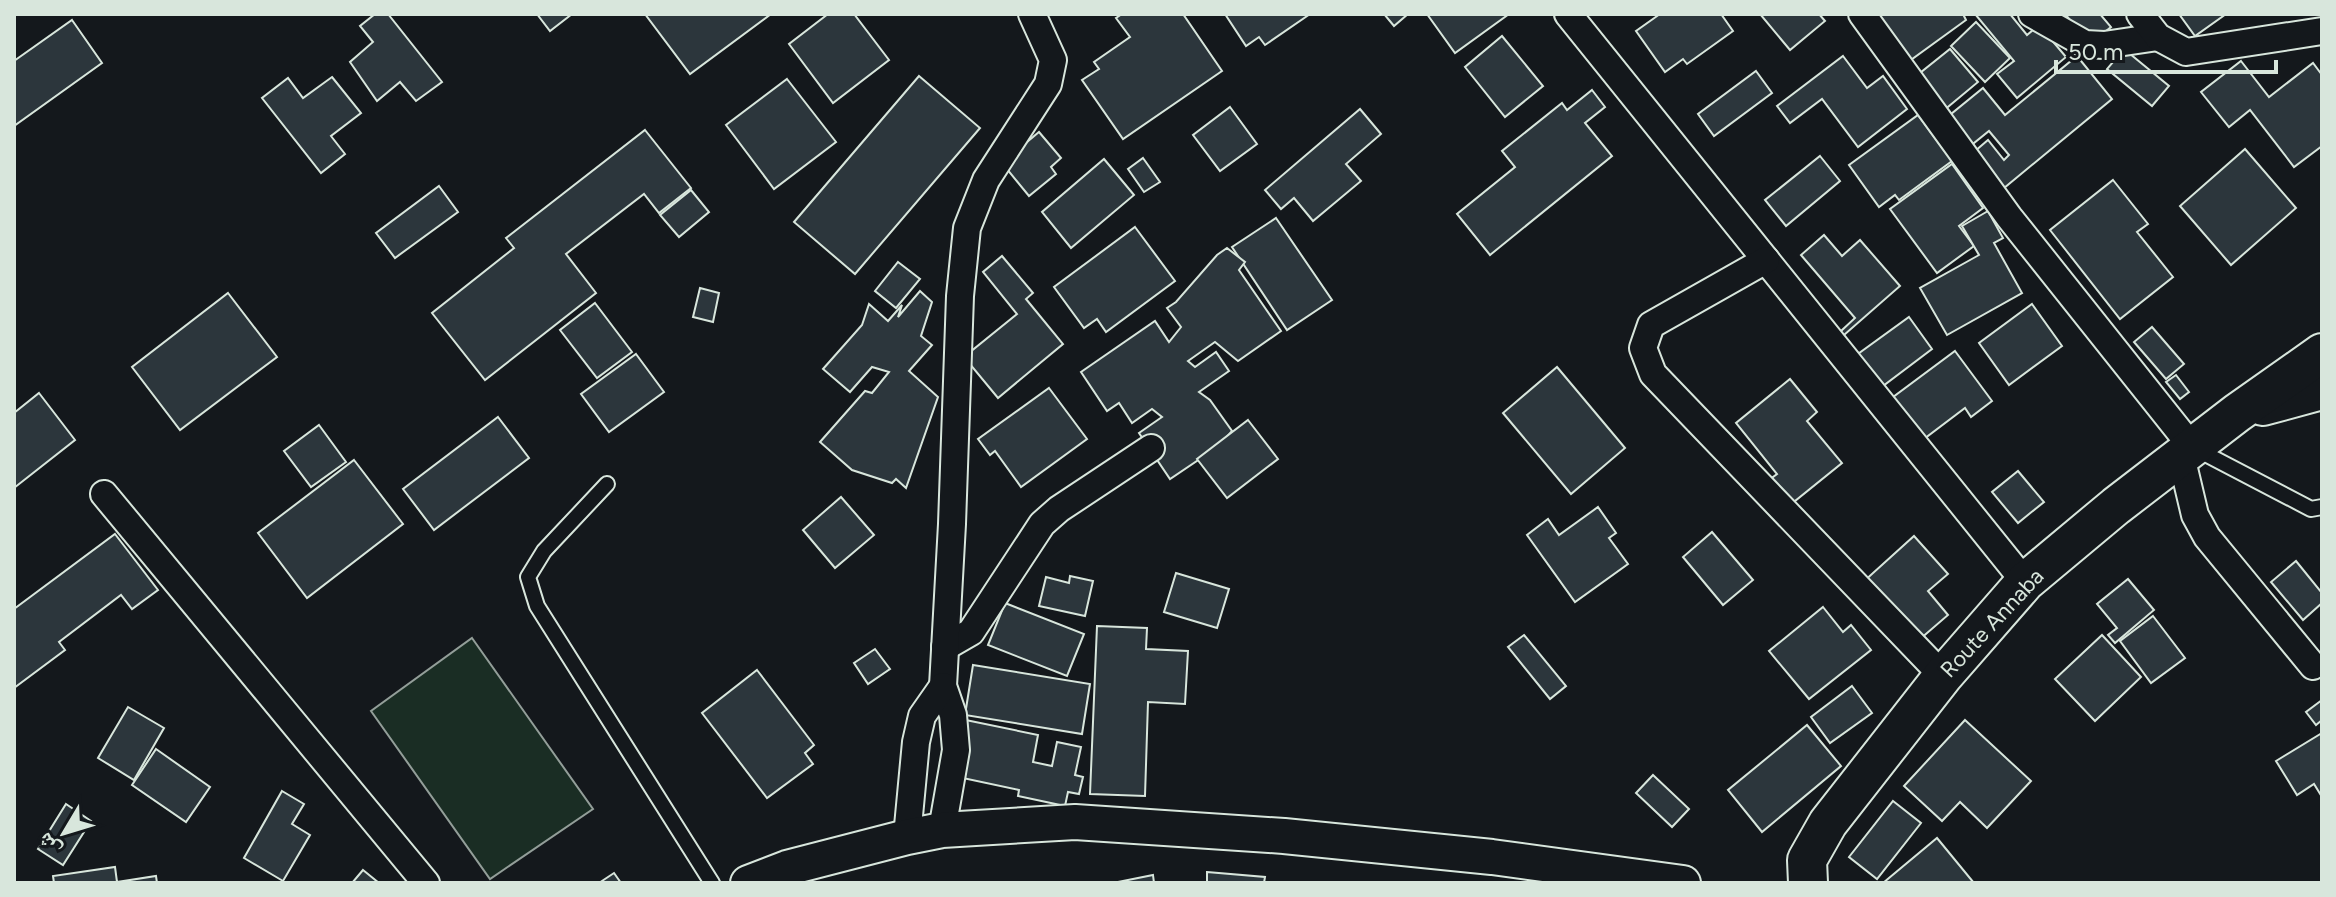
<svg xmlns="http://www.w3.org/2000/svg" width="2336" height="897" font-family="Figtree,'Noto Naskh Arabic',sans-serif">
<style>
.pitch{fill:#1a2d24;stroke:#939e99;stroke-width:2}
.building{fill:#2c363c;stroke:#d8e6dc;stroke-width:2}
.lines{fill:none;stroke-linecap:round;stroke-linejoin:round}
.service-casing{stroke:#d8e6dc;stroke-width:18}
.minor-casing{stroke:#d8e6dc;stroke-width:30}
.tertiary-casing{stroke:#d8e6dc;stroke-width:38}
.secondary-casing{stroke:#d8e6dc;stroke-width:42}
.service{stroke:#14181c;stroke-width:14}
.minor{stroke:#14181c;stroke-width:26}
.tertiary{stroke:#14181c;stroke-width:34}
.secondary{stroke:#14181c;stroke-width:38}
.labels{text-anchor:middle;dominant-baseline:central;stroke-width:6;stroke-linejoin:round;paint-order:stroke}
.street-label{font-size:22px;fill:#d8e6dc;stroke:#14181c}
</style>
<rect width="100%" height="100%" fill="#14181c"/>
<polygon class="pitch" points="472,638 593,809 490,879 371,711"/>
<g class="building">
<polygon points="375,14 388,14 442,82 416,101 400,82 377,101 350,62 373,42 360,26"/>
<polygon points="537,14 572,14 550,31"/>
<polygon points="645,14 771,14 690,74"/>
<polygon points="828,14 854,14 889,60 833,103 789,44"/>
<polygon points="1122,14 1183,14 1222,71 1123,139 1082,80 1099,69 1094,62 1130,37 1116,18"/>
<polygon points="1225,14 1310,14 1265,45 1259,37 1246,46"/>
<polygon points="1384,14 1408,14 1394,26"/>
<polygon points="1427,14 1509,14 1455,53"/>
<polygon points="1660,14 1721,14 1733,31 1687,64 1683,59 1665,72 1636,31"/>
<polygon points="1760,14 1819,14 1825,21 1790,50"/>
<polygon points="1876,14 1963,14 1966,20 1908,62"/>
<polygon points="1975,14 2010,14 2027,35 2039,25 2066,57 2017,98 1997,74 2014,61"/>
<polygon points="2065,14 2100,14 2111,27 2090,44"/>
<polygon points="2179,14 2226,14 2195,36"/>
<polygon points="72,20 102,63 14,126 14,61"/>
<polygon points="1976,22 2010,58 1985,82 1951,46"/>
<polygon points="1502,36 1543,86 1505,117 1465,67"/>
<polygon points="1950,49 1978,82 1943,111 1915,77"/>
<polygon points="2124,49 2169,86 2152,106 2107,69"/>
<polygon points="1843,56 1867,88 1883,76 1907,109 1858,147 1822,99 1790,123 1777,106"/>
<polygon points="2077,56 2112,99 1998,193 1968,157 1988,140 2004,160 2009,155 1989,131 1969,147 1945,119 1983,88 2005,115"/>
<polygon points="2241,61 2269,97 2313,63 2322,75 2322,146 2294,167 2250,110 2229,127 2201,92"/>
<polygon points="1756,71 1772,93 1714,136 1698,114"/>
<polygon points="919,76 980,128 855,274 794,222"/>
<polygon points="332,77 361,113 331,136 345,154 321,173 262,98 288,78 303,98"/>
<polygon points="787,79 836,142 774,189 726,125"/>
<polygon points="1592,90 1605,107 1585,123 1612,156 1490,255 1457,214 1515,167 1502,151 1562,103 1567,110"/>
<polygon points="1230,107 1257,144 1220,171 1193,135"/>
<polygon points="1360,109 1381,134 1346,164 1361,181 1313,221 1294,198 1281,209 1265,190"/>
<polygon points="1918,115 1952,161 1899,200 1895,195 1879,207 1849,165"/>
<polygon points="645,130 691,188 659,213 644,194 566,254 596,293 485,380 432,313 514,248 506,238"/>
<polygon points="1039,132 1061,158 1051,167 1056,174 1029,196 1002,163"/>
<polygon points="2245,149 2296,208 2231,265 2180,206"/>
<polygon points="1820,156 1840,181 1786,226 1765,200"/>
<polygon points="1143,158 1160,182 1144,192 1128,169"/>
<polygon points="1104,159 1134,195 1071,248 1042,212"/>
<polygon points="1952,164 1983,208 1959,226 1974,246 1937,273 1890,209"/>
<polygon points="2113,180 2148,224 2137,232 2173,277 2120,319 2050,230"/>
<polygon points="439,186 458,212 395,258 376,233"/>
<polygon points="691,190 709,212 679,237 660,215"/>
<polygon points="1988,211 2003,238 1994,243 2022,293 1947,335 1920,288 1979,255 1962,226"/>
<polygon points="1276,218 1332,300 1287,330 1232,247"/>
<polygon points="1135,227 1175,281 1106,332 1097,319 1084,328 1054,287"/>
<polygon points="1824,235 1842,256 1860,240 1900,286 1844,335 1840,332 1855,318 1801,255"/>
<polygon points="1227,248 1245,262 1239,270 1281,331 1238,361 1215,342 1188,361 1195,367 1216,352 1229,371 1199,392 1210,400 1232,431 1219,446 1170,479 1139,433 1162,417 1152,409 1132,423 1119,403 1107,411 1081,372 1155,321 1169,342 1181,327 1167,308 1176,302 1217,255"/>
<polygon points="1002,256 1033,293 1026,299 1063,344 998,398 964,357 1017,314 983,272"/>
<polygon points="898,262 920,279 896,308 875,291"/>
<polygon points="700,288 719,293 713,322 693,317"/>
<polygon points="920,291 932,302 921,336 932,345 909,371 938,397 906,488 896,479 892,483 852,470 820,442 865,391 872,393 889,372 872,367 850,392 823,369 862,325 869,304 888,321 902,305 898,317"/>
<polygon points="228,293 277,357 180,430 132,367"/>
<polygon points="595,303 632,352 597,378 560,330"/>
<polygon points="2032,304 2062,346 2009,385 1979,343"/>
<polygon points="1909,317 1932,349 1875,392 1851,359"/>
<polygon points="2152,327 2184,364 2166,379 2134,342"/>
<polygon points="1955,351 1992,401 1971,417 1965,408 1908,451 1877,409"/>
<polygon points="636,354 664,392 609,432 581,394"/>
<polygon points="1557,367 1625,448 1571,494 1503,413"/>
<polygon points="2176,375 2189,392 2180,399 2166,382"/>
<polygon points="1790,379 1817,412 1807,421 1842,463 1790,505 1769,480 1777,474 1736,423"/>
<polygon points="1049,388 1087,439 1021,487 995,451 990,455 978,439"/>
<polygon points="39,393 75,440 14,488 14,413"/>
<polygon points="498,417 529,458 434,530 403,489"/>
<polygon points="1248,420 1278,459 1227,498 1197,459"/>
<polygon points="319,425 346,462 311,487 284,451"/>
<polygon points="354,460 403,524 307,598 258,533"/>
<polygon points="2018,471 2044,502 2018,523 1992,492"/>
<polygon points="841,497 874,535 835,568 803,530"/>
<polygon points="1598,507 1616,533 1609,538 1628,564 1575,602 1527,535 1548,519 1559,535"/>
<polygon points="1712,532 1753,580 1723,605 1683,557"/>
<polygon points="115,534 158,590 132,609 121,595 59,642 65,650 14,688 14,609"/>
<polygon points="1914,536 1948,574 1928,591 1948,615 1905,652 1852,592"/>
<polygon points="2296,561 2322,593 2322,603 2303,620 2271,582"/>
<polygon points="1176,573 1229,589 1217,628 1164,612"/>
<polygon points="1070,576 1093,581 1085,616 1039,606 1046,577 1069,583"/>
<polygon points="2128,579 2154,610 2115,643 2108,635 2117,628 2097,604"/>
<polygon points="1005,603 1084,634 1067,676 988,645"/>
<polygon points="1823,607 1843,632 1851,625 1871,650 1809,699 1769,651"/>
<polygon points="2153,616 2185,658 2151,683 2120,641"/>
<polygon points="1097,626 1147,628 1146,649 1188,651 1185,704 1148,702 1145,796 1090,794"/>
<polygon points="1524,635 1566,686 1550,699 1508,647"/>
<polygon points="2102,635 2141,677 2095,721 2055,679"/>
<polygon points="875,649 890,669 868,684 854,663"/>
<polygon points="973,665 1090,684 1082,734 965,715"/>
<polygon points="757,670 814,745 805,753 813,764 767,798 702,713"/>
<polygon points="1852,686 1872,713 1830,743 1811,717"/>
<polygon points="2322,700 2322,720 2316,725 2306,712"/>
<polygon points="128,707 164,728 134,780 98,758"/>
<polygon points="956,718 1038,735 1033,762 1052,766 1057,742 1081,747 1075,775 1083,777 1079,794 1068,792 1065,806 1018,796 1019,790 944,774"/>
<polygon points="1965,720 2031,781 1987,828 1960,802 1942,821 1904,786"/>
<polygon points="1807,725 1841,766 1762,832 1728,790"/>
<polygon points="2322,733 2322,797 2314,784 2297,795 2276,761"/>
<polygon points="156,749 210,787 186,822 132,785"/>
<polygon points="1653,775 1689,809 1672,827 1636,793"/>
<polygon points="282,791 304,804 292,824 310,835 283,881 244,858"/>
<polygon points="1893,801 1921,823 1877,879 1849,857"/>
<polygon points="66,804 91,821 63,865 38,849"/>
<polygon points="1937,838 1974,883 1883,883"/>
<polygon points="115,867 117,882 156,876 157,883 54,883 53,876"/>
<polygon points="363,870 379,883 352,883"/>
<polygon points="1207,872 1265,877 1264,883 1207,883"/>
<polygon points="614,873 621,883 599,883"/>
<polygon points="1153,875 1154,883 1113,883"/>
</g>
<g class="lines">
<defs>
<g id="service">
<polyline points="2196,449 2311,509 2322,507"/>
<polyline points="607,484 544,551 528,577 537,606 712,883"/>
</g>
<g id="minor">
<polyline points="1568,14 2025,582"/>
<polyline points="1862,14 2009,217 2192,447"/>
<polyline points="2032,14 2085,44 2104,45 2158,37"/>
<polyline points="2140,14 2158,37 2186,52 2322,31"/>
<polyline points="1766,260 1651,325 1643,348 1653,374 1943,676"/>
<polyline points="2181,456 2195,515 2207,537 2313,666"/>
<polyline points="104,494 426,883"/>
<polyline points="945,647 971,632 1042,524 1059,509 1151,448"/>
<polyline points="942,830 956,750 953,715 943,686 952,524 960,296 967,228 986,180 1048,84 1053,60 1032,14"/>
<polyline points="907,837 916,742 922,716 943,686"/>
</g>
<polyline id="tertiary" points="748,883 787,868 907,837 942,830 1075,822 1284,836 1492,857 1683,883"/>
<g id="secondary">
<polyline points="2263,406 2322,390"/>
<polyline points="1808,883 1807,860 1828,823 1943,676 2025,582 2116,506 2237,413 2322,353"/>
</g>
</defs>
<use href="#service" class="service-casing"/>
<use href="#minor" class="minor-casing"/>
<use href="#tertiary" class="tertiary-casing"/>
<use href="#secondary" class="secondary-casing"/>
<use href="#service" class="service"/>
<use href="#minor" class="minor"/>
<use href="#tertiary" class="tertiary"/>
<use href="#secondary" class="secondary"/>
</g>
<g class="labels">
<g class="street-label">
<text transform="translate(1992 623) rotate(-47)">Route Annaba</text>
</g>
</g>
<rect width="2336" height="897" fill="none" stroke="#d8e6dc" stroke-width="32"/>
<g transform="translate(64 833) rotate(232)" stroke="#14181c" stroke-width="6" paint-order="stroke">
<path d="M0-6L14 30L0 20L-14 30Z" fill="#d8e6dc"/>
<text y="-12" font-size="22" font-weight="bold" text-anchor="middle" fill="#d8e6dc">ش</text>
</g>
<path d="M2056 60v12h220v-12" fill="none" stroke="#d8e6dc" stroke-width="4"/>
<text x="2068" y="60" font-size="24" fill="#d8e6dc" stroke="#14181c" stroke-width="6" paint-order="stroke">50 m</text>
</svg>
